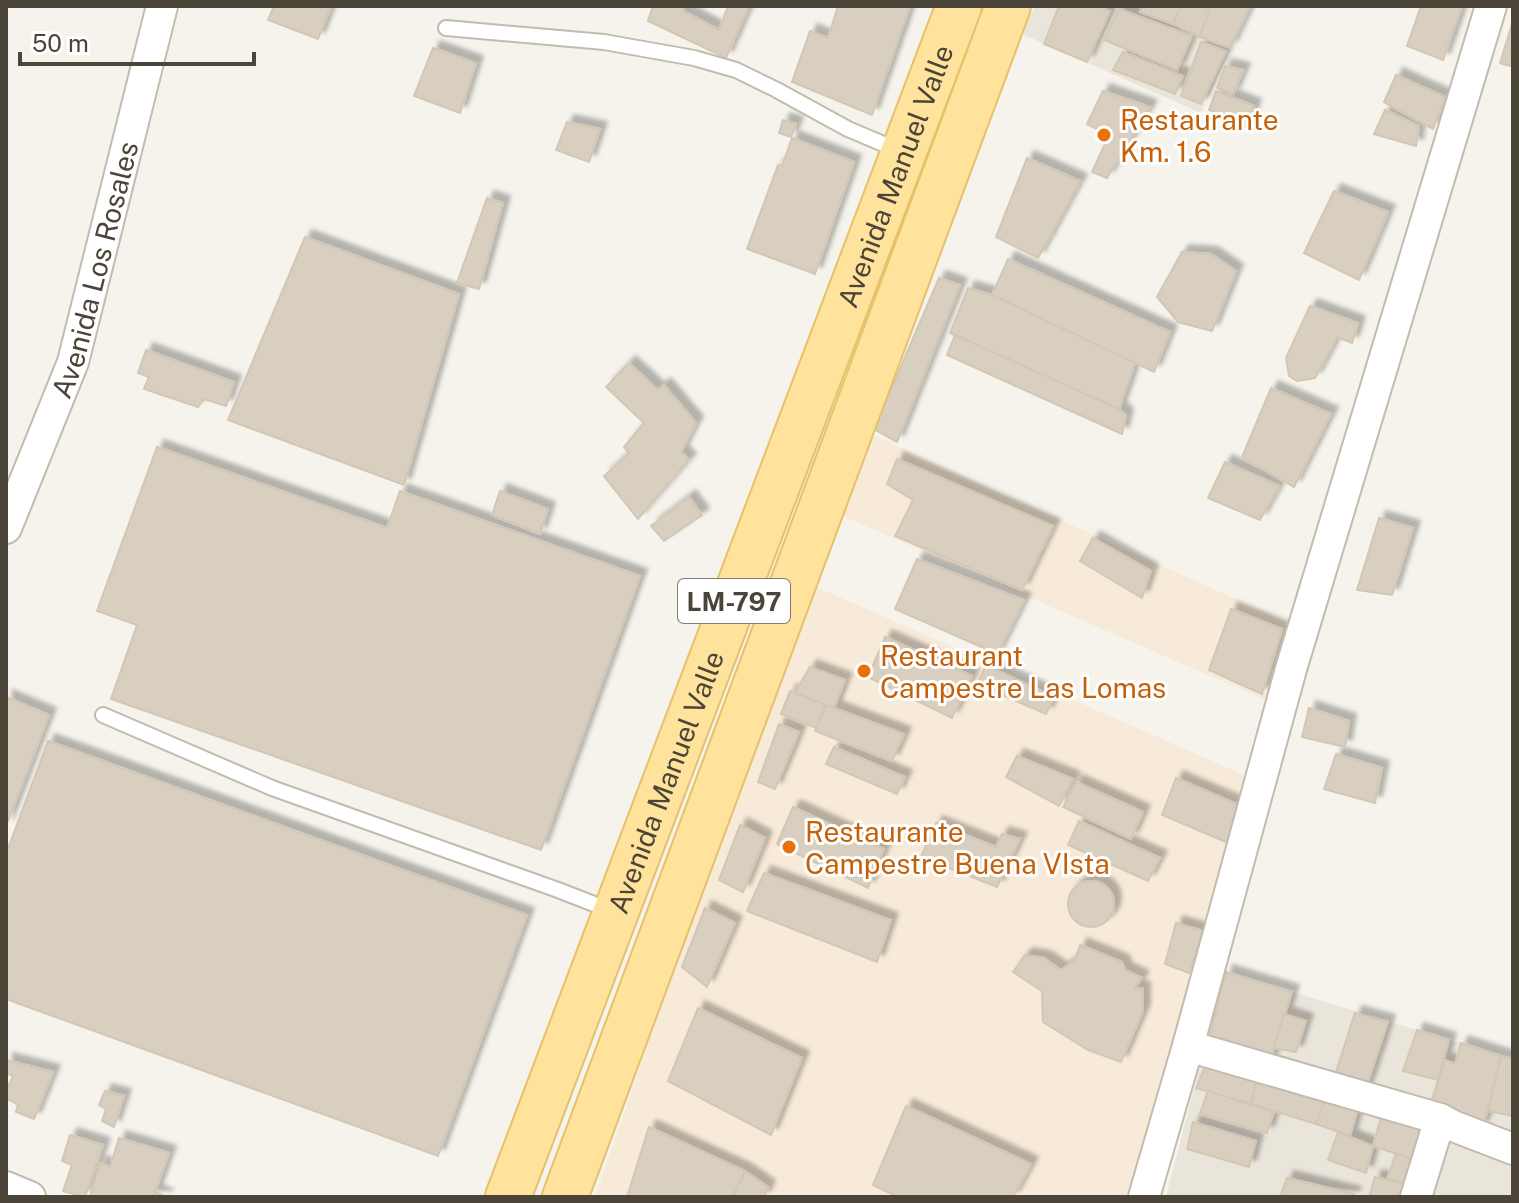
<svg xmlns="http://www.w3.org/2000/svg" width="1519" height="1203" font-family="'Public Sans',sans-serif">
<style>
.residential{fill:#eae5da}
.commercial{fill:#f7ead8}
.building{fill:#d8cfc1;stroke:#d3c7b4;stroke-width:2;filter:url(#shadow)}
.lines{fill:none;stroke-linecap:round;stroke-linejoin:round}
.lane-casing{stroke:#c2bbae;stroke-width:18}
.street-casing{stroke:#c2bbae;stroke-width:34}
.primary-casing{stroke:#e6c16a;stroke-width:48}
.lane{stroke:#fff;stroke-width:14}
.street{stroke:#fff;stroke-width:30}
.primary{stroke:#ffe39c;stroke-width:44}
.food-dot{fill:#e8710a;stroke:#fff;stroke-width:3}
.labels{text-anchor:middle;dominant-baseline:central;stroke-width:6;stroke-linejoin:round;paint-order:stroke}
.shield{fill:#fff;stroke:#817c74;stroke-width:2}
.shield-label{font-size:26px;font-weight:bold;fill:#4b4439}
.food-label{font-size:28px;fill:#c56008;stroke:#fff;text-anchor:start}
.street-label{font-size:28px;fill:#4b4439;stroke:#fff}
</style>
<defs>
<filter id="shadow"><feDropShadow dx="7" dy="-7" stdDeviation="2" flood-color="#0004"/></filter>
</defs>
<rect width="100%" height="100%" fill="#f6f3ec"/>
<g class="residential">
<polygon points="1035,6 1250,6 1201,113 1022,34"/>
<polygon points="1226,972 1513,1059 1513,1138 1208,1042"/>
<polygon points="1201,1061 1429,1123 1407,1197 1166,1197"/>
<polygon points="1455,1135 1513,1155 1513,1197 1423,1197 1440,1140"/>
</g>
<g class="commercial">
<polygon points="868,433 1291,624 1270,702 838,514"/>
<polygon points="812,585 1253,779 1133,1197 595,1197 740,779"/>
</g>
<g class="building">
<polygon points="274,6 331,6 318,39 268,20"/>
<polygon points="653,6 684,6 683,11 719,30 728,6 749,6 726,58 648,21"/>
<polygon points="838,6 910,6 872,115 792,82 810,31 828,38"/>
<polygon points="1059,6 1097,6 1110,11 1087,62 1044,44"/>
<polygon points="1143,6 1181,6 1173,24 1140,12"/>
<polygon points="1181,6 1211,6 1200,37 1173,24"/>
<polygon points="1211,6 1250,6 1230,48 1200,37"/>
<polygon points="1421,6 1462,6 1443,60 1407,46"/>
<polygon points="1119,9 1192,36 1177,70 1104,40"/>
<polygon points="1512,24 1513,24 1513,67 1500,63"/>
<polygon points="1201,42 1226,51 1201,104 1181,96"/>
<polygon points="433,48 476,63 460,113 414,96"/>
<polygon points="1123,52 1183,76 1175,94 1113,70"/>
<polygon points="1225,66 1243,70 1233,94 1217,88"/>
<polygon points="1396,75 1445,97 1433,129 1384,102"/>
<polygon points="1103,91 1150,107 1107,178 1092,172 1109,135 1087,124"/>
<polygon points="1216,91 1254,106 1247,127 1209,110"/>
<polygon points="1385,110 1419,126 1416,146 1374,134"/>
<polygon points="783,120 796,124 791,137 779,133"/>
<polygon points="567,122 600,129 589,162 556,150"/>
<polygon points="792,138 854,162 815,274 747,249 778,165 782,166"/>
<polygon points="1027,158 1080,181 1038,258 996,237"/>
<polygon points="1334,191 1388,212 1359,280 1304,253"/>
<polygon points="487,198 503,203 479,289 457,283"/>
<polygon points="305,237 459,294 404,485 228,420"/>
<polygon points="1182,252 1211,254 1236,271 1212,331 1178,322 1157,297"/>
<polygon points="1008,259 1170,332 1154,372 992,295"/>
<polygon points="939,278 960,285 897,442 874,429"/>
<polygon points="968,288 992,295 1135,363 1119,409 950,333"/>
<polygon points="1310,306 1358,323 1352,343 1337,337 1315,378 1297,381 1289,376 1286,358"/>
<polygon points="955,335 1119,409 1126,415 1122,434 947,355"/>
<polygon points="146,350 234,382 226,406 204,399 198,407 144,389 149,377 138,373"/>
<polygon points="629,363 658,390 664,385 696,423 681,452 689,460 638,519 604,476 629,453 624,447 644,423 606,387"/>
<polygon points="1271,388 1331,414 1294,487 1242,457"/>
<polygon points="157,447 387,528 400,491 640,576 541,850 111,699 137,625 97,611"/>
<polygon points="897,459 1053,526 1022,590 895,536 913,500 887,484"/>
<polygon points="1225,462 1279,486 1260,520 1208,498"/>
<polygon points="500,491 548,509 540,534 492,515"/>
<polygon points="689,497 702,515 664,541 651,526"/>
<polygon points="1379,518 1413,528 1392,595 1357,590"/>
<polygon points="1093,538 1151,571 1142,598 1080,561"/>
<polygon points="917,559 1024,600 997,654 895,609"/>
<polygon points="1231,609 1282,629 1262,694 1209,670"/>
<polygon points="885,637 972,676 952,718 868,677"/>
<polygon points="986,665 1054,697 1046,714 977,684"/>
<polygon points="810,667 845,680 834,708 795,693"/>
<polygon points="790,691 826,705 816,728 781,714"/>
<polygon points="6,697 49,715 6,826"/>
<polygon points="826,705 904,734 892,761 815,731"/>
<polygon points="1309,708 1349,721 1345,747 1302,737"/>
<polygon points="779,724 799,732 775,789 758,782"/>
<polygon points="48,741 527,915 438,1156 6,999 6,854"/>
<polygon points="834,747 905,777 897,794 826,764"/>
<polygon points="1336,754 1382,768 1375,803 1324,789"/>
<polygon points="1017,756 1073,779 1059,806 1006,777"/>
<polygon points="1176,778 1239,805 1228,843 1162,815"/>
<polygon points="1076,782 1143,812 1131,839 1063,807"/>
<polygon points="793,807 884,849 868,888 777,844"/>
<polygon points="1079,821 1160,858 1148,881 1068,845"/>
<polygon points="936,823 996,847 1002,834 1020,839 997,887 921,857"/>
<polygon points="740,825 765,838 743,892 719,880"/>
<polygon points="764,873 891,920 877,962 747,911"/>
<circle cx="1091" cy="904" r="23"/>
<polygon points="705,908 735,923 707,987 682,967"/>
<polygon points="1176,923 1203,931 1189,973 1165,964"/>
<polygon points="1080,945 1122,962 1125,970 1142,978 1135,988 1143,989 1143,1011 1121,1062 1088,1050 1043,1022 1042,991 1013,972 1025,955 1044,958 1061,970 1075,960"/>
<polygon points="1226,972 1292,992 1270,1062 1208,1042"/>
<polygon points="698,1008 802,1058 771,1135 668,1081"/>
<polygon points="1355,1013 1388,1022 1365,1091 1333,1081"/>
<polygon points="1284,1014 1306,1021 1296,1052 1274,1048"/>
<polygon points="1417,1030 1449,1040 1438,1080 1403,1071"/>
<polygon points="1461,1043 1501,1056 1488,1111 1481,1127 1428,1111 1445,1060 1455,1064"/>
<polygon points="1501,1056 1513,1059 1513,1116 1488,1111"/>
<polygon points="6,1060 53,1072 34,1119 16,1112 18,1105 6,1098 6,1092 13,1076 6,1073"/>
<polygon points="1207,1062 1258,1076 1251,1104 1196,1088"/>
<polygon points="1257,1080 1325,1100 1316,1124 1251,1104"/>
<polygon points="105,1091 124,1096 114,1127 102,1121 106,1109 99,1105"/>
<polygon points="1208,1091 1274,1112 1267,1133 1200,1114"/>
<polygon points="1325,1100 1359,1105 1350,1136 1316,1124"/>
<polygon points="906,1106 1031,1164 1013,1197 898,1197 873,1185"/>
<polygon points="1382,1114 1421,1125 1412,1159 1373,1146"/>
<polygon points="1193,1122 1256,1141 1249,1167 1187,1149"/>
<polygon points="649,1127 745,1171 733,1197 627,1197"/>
<polygon points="1338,1132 1373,1146 1366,1173 1328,1160"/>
<polygon points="70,1135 103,1145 85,1197 63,1191 72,1165 62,1161"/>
<polygon points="119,1138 169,1153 155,1192 167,1197 90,1197 100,1163 110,1167"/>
<polygon points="1396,1153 1412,1159 1406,1184 1387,1179"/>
<polygon points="745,1171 768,1187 764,1197 733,1197"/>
<polygon points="1375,1177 1406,1184 1402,1197 1369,1197"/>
<polygon points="1287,1178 1354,1194 1352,1197 1280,1197"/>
</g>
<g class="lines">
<defs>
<g id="lane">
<polyline points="446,28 604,42 694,58 736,70 775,89 848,129 900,151"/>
<polyline points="103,715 272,788 558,890 612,911"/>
</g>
<g id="street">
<path id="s1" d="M6,528L73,362L162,6"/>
<polyline points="1188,1046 1440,1119 1453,1126 1513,1149"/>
<polyline points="6,1187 30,1197"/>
<polyline points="1144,1197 1188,1046 1291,669 1491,6"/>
<polyline points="1416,1197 1440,1119"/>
</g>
<g id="primary">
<path id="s2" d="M508,1197L959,6"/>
<polyline points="565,1197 1008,6"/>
</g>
</defs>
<use href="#lane" class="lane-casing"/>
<use href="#street" class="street-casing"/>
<use href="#primary" class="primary-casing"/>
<use href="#lane" class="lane"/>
<use href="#street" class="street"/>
<use href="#primary" class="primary"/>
</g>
<g class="food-dot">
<circle cx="1104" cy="135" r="8"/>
<circle cx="864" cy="671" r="8"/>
<circle cx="789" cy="847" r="8"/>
</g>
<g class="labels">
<rect class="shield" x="678" y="579" width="112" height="44" rx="6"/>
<g class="shield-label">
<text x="734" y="601">LM-797</text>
</g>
<g class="food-label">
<text x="1120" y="119">Restaurante<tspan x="1120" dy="32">Km. 1.6</tspan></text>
<text x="880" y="655">Restaurant<tspan x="880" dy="32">Campestre Las Lomas</tspan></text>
<text x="805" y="831">Restaurante<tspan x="805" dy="32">Campestre Buena VIsta</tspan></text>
</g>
<g class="street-label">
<text stroke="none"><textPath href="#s2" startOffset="1092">Avenida Manuel Valle</textPath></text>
<text stroke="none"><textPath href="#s1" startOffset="274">Avenida Los Rosales</textPath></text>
<text stroke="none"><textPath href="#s2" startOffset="444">Avenida Manuel Valle</textPath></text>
</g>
</g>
<rect width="1519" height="1203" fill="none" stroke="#4b4439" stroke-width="16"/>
<path d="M20 52v12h234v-12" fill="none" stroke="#4b4439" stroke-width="4"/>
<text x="32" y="52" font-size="24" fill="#4b4439" stroke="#ffffff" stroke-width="6" paint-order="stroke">50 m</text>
</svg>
